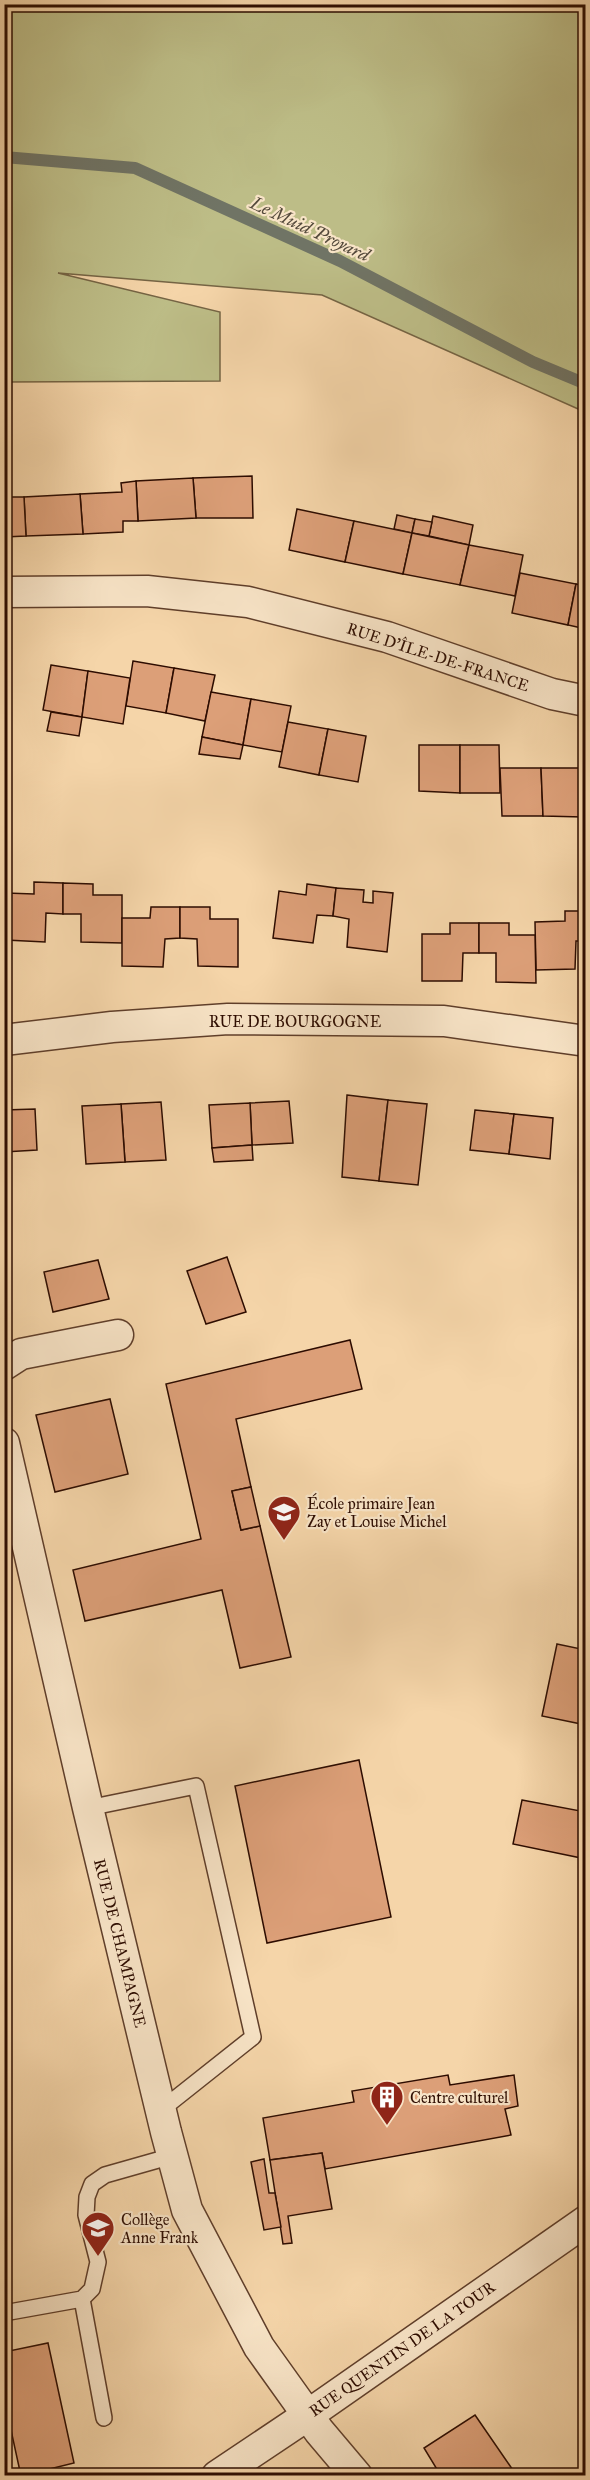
<svg xmlns="http://www.w3.org/2000/svg" width="590" height="2480" font-family="'IM FELL Great Primer',serif">
<style>
.green{fill:#bdbd87;stroke:#756444;stroke-width:1.5}
.lines{fill:none;stroke-linecap:round;stroke-linejoin:round}
.stream{stroke:#707465;stroke-width:12}
.building{fill:#dc9f78;stroke:#2d0c00;stroke-width:1.5}
.lane-casing{stroke:#5f3e2a;stroke-width:18}
.street-casing{stroke:#5f3e2a;stroke-width:33}
.lane{stroke:#f8e4c7;stroke-width:15}
.street{stroke:#f8e4c7;stroke-width:30}
.labels{text-anchor:middle;dominant-baseline:central;stroke-width:4.5;stroke-linejoin:round;paint-order:stroke}
.street-label{font-size:16px;fill:#2d0c00;stroke:#f8e4c7}
.poi-label{font-size:16px;fill:#2d0c00;stroke:#f8e4c7;text-anchor:start}
.water-label{font-size:18px;font-style:italic;fill:#54493b;stroke:#f8e4c7}
</style>
<rect width="100%" height="100%" fill="#f5d5a9"/>
<filter id="stains"><feTurbulence type="fractalNoise" baseFrequency=".00333" numOctaves="4"/><feColorMatrix values="0 0 0 0 .2 0 0 0 0 .09 0 0 0 0 .02 0 0 0 .5 -.17"/></filter>
<radialGradient id="worn" r=".72"><stop offset=".6" stop-color="#630" stop-opacity="0"/><stop offset="1" stop-color="#630" stop-opacity=".3"/></radialGradient>
<polygon class="green" points="4,5 585,5 585,412 322,295 58,273 220,312 220,381 5,382"/>
<g class="lines">
<polyline class="stream" points="4,157 135,168 340,261 533,362 586,384"/>
</g>
<g class="building">
<polygon points="252,476 253,518 196,518 193,478"/>
<polygon points="193,478 196,518 138,521 136,481"/>
<polygon points="136,481 138,521 123,521 123,532 83,534 80,494 122,492 121,483"/>
<polygon points="80,494 83,534 26,536 24,497"/>
<polygon points="4,497 24,497 26,536 4,537"/>
<polygon points="297,509 354,521 345,562 289,550"/>
<polygon points="397,515 415,519 412,533 394,529"/>
<polygon points="433,516 473,525 469,545 429,536"/>
<polygon points="415,519 432,522 429,536 412,533"/>
<polygon points="354,521 412,533 403,574 345,562"/>
<polygon points="412,533 469,545 460,585 403,574"/>
<polygon points="469,545 523,555 515,596 460,585"/>
<polygon points="520,573 576,584 568,625 512,613"/>
<polygon points="576,584 586,586 586,629 568,625"/>
<polygon points="133,661 174,668 166,713 126,706"/>
<polygon points="51,665 88,671 82,717 43,710"/>
<polygon points="174,668 215,675 205,721 166,713"/>
<polygon points="88,671 130,678 123,724 82,717"/>
<polygon points="211,692 251,699 243,745 202,737"/>
<polygon points="251,699 291,706 282,752 243,745"/>
<polygon points="51,712 82,717 79,736 47,731"/>
<polygon points="288,722 328,729 319,775 279,767"/>
<polygon points="328,729 366,736 358,782 319,775"/>
<polygon points="202,737 243,745 240,759 199,754"/>
<polygon points="419,745 460,745 460,793 419,791"/>
<polygon points="460,745 499,745 500,793 460,793"/>
<polygon points="500,768 541,768 543,816 502,816"/>
<polygon points="541,768 582,768 583,817 543,816"/>
<polygon points="583,793 586,793 586,840 584,840"/>
<polygon points="34,882 63,883 63,914 46,913 45,942 6,940 6,893 34,894"/>
<polygon points="63,883 93,884 93,895 122,895 122,943 81,942 81,914 63,914"/>
<polygon points="307,884 336,888 333,916 317,915 313,943 273,938 279,891 306,895"/>
<polygon points="336,888 364,890 363,902 373,903 373,891 393,893 387,952 347,947 349,919 333,916"/>
<polygon points="151,907 180,907 180,938 165,939 163,967 122,966 122,918 150,918"/>
<polygon points="180,907 210,907 210,919 238,919 238,967 198,966 197,939 180,938"/>
<polygon points="565,911 586,911 586,941 576,941 575,969 536,970 535,922 565,921"/>
<polygon points="450,923 479,923 479,953 463,953 462,981 422,981 422,934 450,934"/>
<polygon points="479,923 509,923 509,935 535,935 536,983 496,982 496,953 479,953"/>
<polygon points="347,1095 388,1100 379,1181 342,1177"/>
<polygon points="388,1100 427,1104 418,1185 379,1181"/>
<polygon points="289,1101 293,1143 252,1145 250,1103"/>
<polygon points="161,1102 166,1160 125,1162 121,1104"/>
<polygon points="250,1103 252,1145 212,1148 209,1105"/>
<polygon points="121,1104 125,1162 86,1164 82,1106"/>
<polygon points="35,1109 37,1150 4,1152 4,1110"/>
<polygon points="475,1110 514,1114 509,1154 470,1150"/>
<polygon points="514,1114 553,1118 550,1159 509,1154"/>
<polygon points="252,1145 253,1160 214,1162 212,1148"/>
<polygon points="227,1257 246,1312 206,1324 187,1271"/>
<polygon points="98,1260 109,1299 53,1312 44,1272"/>
<polygon points="350,1340 362,1389 236,1419 251,1487 232,1491 241,1530 260,1526 291,1657 240,1668 222,1590 85,1621 73,1570 201,1539 166,1384"/>
<polygon points="110,1399 128,1474 55,1492 36,1415"/>
<polygon points="251,1487 260,1526 241,1530 232,1491"/>
<polygon points="557,1644 586,1650 586,1725 542,1716"/>
<polygon points="359,1760 391,1917 267,1943 235,1786"/>
<polygon points="522,1800 586,1812 586,1859 513,1844"/>
<polygon points="448,2075 450,2085 514,2075 518,2106 505,2109 511,2135 325,2169 322,2153 270,2160 263,2118 354,2102 352,2091"/>
<polygon points="322,2153 332,2209 288,2216 292,2243 283,2244 270,2160"/>
<polygon points="264,2159 269,2193 275,2193 281,2227 264,2230 251,2162"/>
<polygon points="48,2343 74,2463 21,2476 4,2398 4,2352"/>
<polygon points="475,2415 517,2476 441,2476 424,2448"/>
</g>
<g class="lines">
<defs>
<g id="lane">
<polyline points="88,1808 196,1786 253,2037 161,2110"/>
<polyline points="82,2299 104,2418"/>
<polyline points="4,2313 82,2299 92,2289 98,2262 86,2215 87,2197 92,2184 105,2175 172,2156"/>
</g>
<g id="street">
<polyline points="4,592 147,591 248,602 387,637 552,694 586,701"/>
<polyline points="4,1040 112,1027 228,1019 444,1021 586,1041"/>
<polyline points="4,1365 21,1354 118,1335"/>
<polyline points="4,1443 88,1808 166,2132 187,2210 259,2347 319,2431 357,2476"/>
<polyline points="217,2476 308,2415 586,2221"/>
</g>
</defs>
<use href="#lane" class="lane-casing"/>
<use href="#street" class="street-casing"/>
<use href="#lane" class="lane"/>
<use href="#street" class="street"/>
</g>
<defs>
<symbol id="school-pin" viewBox="-11 -11 22 30"><path d="M0 17L-7.5 6A9.5 9.5 0 1 1 7.5 6Z" fill="#8f2418" stroke="#f8e4c7"/><path d="M0-5L7-2L0 1L-7-2ZM-4 1L0 2.5L4 1V4Q0 6-4 4Z" fill="#fff"/></symbol>
<symbol id="building-pin" viewBox="-11 -11 22 30"><path d="M0 17L-7.5 6A9.5 9.5 0 1 1 7.5 6Z" fill="#8f2418" stroke="#f8e4c7"/><path d="M-4-6H4V6H1V3H-1V6H-4ZM-2.5-4.3h1.7v1.8h-1.7ZM.8-4.3h1.7v1.8H.8ZM-2.5-1h1.7V.8h-1.7ZM.8-1h1.7V.8H.8Z" fill="#fff"/></symbol>
</defs>
<g fill-rule="evenodd">
<use href="#school-pin" x="265" y="1493" width="38" height="52"/>
<use href="#building-pin" x="368" y="2078" width="38" height="52"/>
<use href="#school-pin" x="79" y="2209" width="38" height="52"/>
</g>
<g class="labels">
<g class="street-label">
<text transform="translate(438 657) rotate(18)">RUE D'ÎLE-DE-FRANCE</text>
<text x="295" y="1021">RUE DE BOURGOGNE</text>
<text transform="translate(120 1943) rotate(76)">RUE DE CHAMPAGNE</text>
<text transform="translate(402 2349) rotate(-35)">RUE QUENTIN DE LA TOUR</text>
</g>
<g class="poi-label">
<text x="307" y="1503">École primaire Jean<tspan x="307" dy="18">Zay et Louise Michel</tspan></text>
<text x="410" y="2097">Centre culturel</text>
<text x="121" y="2219">Collège<tspan x="121" dy="18">Anne Frank</tspan></text>
</g>
<g class="water-label">
<text transform="translate(310 229) rotate(25)">Le Muid Proyard</text>
</g>
</g>
<rect width="590" height="2480" fill="none" stroke="#f5d5a9" stroke-width="24"/>
<rect x="6" y="6" width="578" height="2468" fill="none" stroke="#2d0c00" stroke-width="3"/>
<rect x="12" y="12" width="566" height="2456" fill="none" stroke="#2d0c00" stroke-width="1.5"/>
<rect width="100%" height="100%" filter="url(#stains)"/>
<rect width="100%" height="100%" fill="url(#worn)"/>
</svg>
